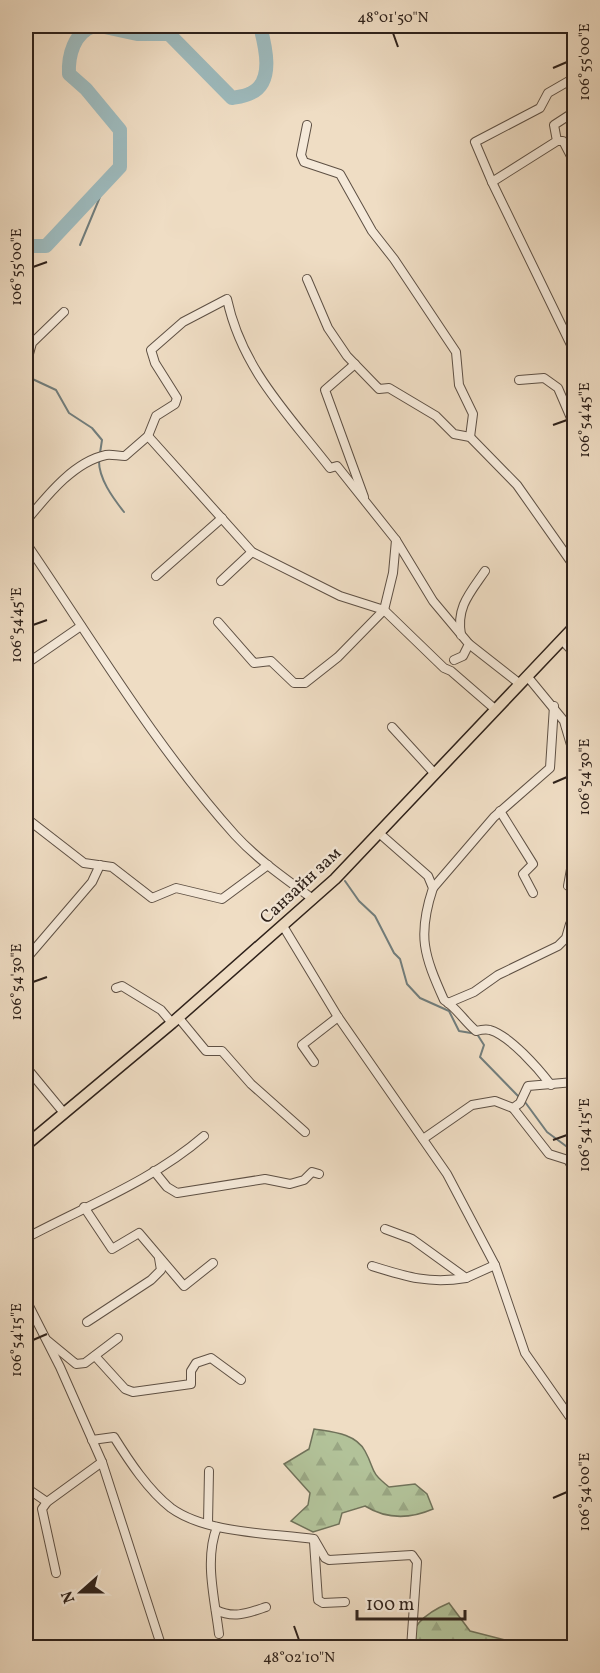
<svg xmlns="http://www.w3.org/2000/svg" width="600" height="1673" font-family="Vollkorn,serif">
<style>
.forest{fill:url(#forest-firs);stroke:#70725a;stroke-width:1.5}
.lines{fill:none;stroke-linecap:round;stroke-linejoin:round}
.stream{stroke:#717d7c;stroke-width:2}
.river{stroke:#9dbabd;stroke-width:14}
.minor-casing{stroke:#5e5044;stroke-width:10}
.major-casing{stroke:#2e211a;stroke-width:13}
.minor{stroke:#f5e9d9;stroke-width:8}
.major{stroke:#efddc4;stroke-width:10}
.ticks{fill:none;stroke:#2e211a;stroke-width:2}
.labels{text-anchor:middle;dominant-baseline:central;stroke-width:4.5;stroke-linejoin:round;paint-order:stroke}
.street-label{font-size:18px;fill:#2e211a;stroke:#f5e9d9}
.neatline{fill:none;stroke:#2e211a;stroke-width:2}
.ticks-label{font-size:15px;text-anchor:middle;fill:#2e211a}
</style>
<defs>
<pattern id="forest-firs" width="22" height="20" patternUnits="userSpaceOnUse" patternTransform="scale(1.5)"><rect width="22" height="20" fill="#b2c299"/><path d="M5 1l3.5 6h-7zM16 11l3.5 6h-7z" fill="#99a683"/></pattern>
</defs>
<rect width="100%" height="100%" fill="#efddc4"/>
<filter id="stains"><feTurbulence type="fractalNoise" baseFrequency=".00333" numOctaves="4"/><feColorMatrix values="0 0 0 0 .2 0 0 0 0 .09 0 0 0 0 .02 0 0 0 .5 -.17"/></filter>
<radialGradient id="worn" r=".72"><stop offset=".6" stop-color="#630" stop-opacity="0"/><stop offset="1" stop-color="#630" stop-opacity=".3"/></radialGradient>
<g class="forest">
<path d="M314,1429C332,1432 355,1433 365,1451C376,1471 368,1470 389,1487L415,1484L427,1494L433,1509C410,1519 386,1519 365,1506L342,1513L339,1524L313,1532L291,1521L308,1505L310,1493L284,1464L309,1449Z"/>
<path d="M449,1603L470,1631L532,1647L409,1648C409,1625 430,1611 449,1603Z"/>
</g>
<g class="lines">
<g class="stream">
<polyline points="80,245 107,180"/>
<polyline points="26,312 28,334"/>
<polyline points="26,376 56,390 69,413 92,428 102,440 100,453"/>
<path d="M99,459C98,478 113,498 124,512"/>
<polyline points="345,881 359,901 375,916 394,953 400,959 407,984 420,998 449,1011 459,1031 477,1034 484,1045 480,1057 520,1098"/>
<polyline points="525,1102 547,1132 574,1152"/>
<polyline points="26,1643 34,1648"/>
</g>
<g class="river">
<path d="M100,26L137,34H169L232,98C238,97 246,96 251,93C275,82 265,45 260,26"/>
<path d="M26,246H46L120,167V130L86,89L69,74C68,56 74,32 94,26"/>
</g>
<defs>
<g id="minor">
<polyline points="574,78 548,93 540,108 475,142 492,182 574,351"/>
<polyline points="307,125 301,155 304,162 340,174 372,231 394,259 456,352 459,385 473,414 470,437"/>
<polyline points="557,141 563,141 574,162"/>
<polyline points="492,182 557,141 554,125 574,112"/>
<polyline points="307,279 328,328 347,356 379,389 389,388 436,416 454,434 470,437 517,485 574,566"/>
<polyline points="355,364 325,390 364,497"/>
<polyline points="26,365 32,343 64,312"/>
<polyline points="519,380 544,378 558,388 574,425"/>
<polyline points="148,436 252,552 340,596 384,610 444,668 451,671 496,710"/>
<path d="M26,521C46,497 73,462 106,455C111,454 119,456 125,456L148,436L156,416L175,404L177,398L155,363L151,350L183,322L227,299C242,369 288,414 330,468L337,466L396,540L393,573L384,610L338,657L305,683H294L271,661L254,663L218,622"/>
<polyline points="396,540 433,601 469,644 463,656 454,660"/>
<path d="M26,543C93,641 155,746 235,835C258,860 286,879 313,899"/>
<polyline points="156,576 222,518"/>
<polyline points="221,581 252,552"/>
<path d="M461,635C456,607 470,593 485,571"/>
<polyline points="562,640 574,653"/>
<polyline points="469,644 520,684"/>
<polyline points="26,664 81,626"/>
<polyline points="527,676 564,721 574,755"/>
<polyline points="392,727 435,774"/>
<polyline points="566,727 574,722"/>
<polyline points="500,811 533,864 523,874 533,893"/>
<polyline points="26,818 84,863 112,867 152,898 176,888 222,899 268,865"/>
<path d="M379,833L428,876L433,888C417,936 424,955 444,1000C456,1007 464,1021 476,1031C480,1030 486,1029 490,1030C510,1036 538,1068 551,1085"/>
<polyline points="568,886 574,852"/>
<polyline points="433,888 494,817 550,768 554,706"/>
<polyline points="283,926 338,1017 447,1174 495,1265 525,1353 574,1423"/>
<polyline points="26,959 92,882 100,865"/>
<polyline points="116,988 122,986 161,1010 172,1023"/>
<polyline points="448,1003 474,992 498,975 558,946 566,938 570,924"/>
<polyline points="178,1017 206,1051 222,1051 251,1084 305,1132"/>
<polyline points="314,1062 302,1045 338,1017"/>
<polyline points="26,1067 64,1113"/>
<polyline points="513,1108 549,1154 568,1160 574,1170"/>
<polyline points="423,1139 472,1105 495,1101 513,1108 520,1103 528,1086 574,1082"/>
<polyline points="154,1171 167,1187 177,1193 265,1179 290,1184 304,1180 312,1172 319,1174"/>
<polyline points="84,1207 112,1249 139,1233 184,1286 213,1263"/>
<polyline points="385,1229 412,1239 466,1278 495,1265"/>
<path d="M26,1238C86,1206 152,1181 204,1136"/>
<path d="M372,1266C407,1277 429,1284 466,1278"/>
<polyline points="26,1300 60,1367 102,1462 162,1648"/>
<polyline points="87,1322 151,1280 161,1270 159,1258"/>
<polyline points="48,1341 76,1364 85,1363 118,1338"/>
<polyline points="95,1356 125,1389 133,1392 191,1384 191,1371 196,1363 211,1358 241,1380"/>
<path d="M92,1440L114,1437C129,1461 148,1490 171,1508C207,1534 271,1533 314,1539L325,1558L329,1560L412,1555L417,1562L411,1648"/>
<polyline points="26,1492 31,1491 47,1502"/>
<polyline points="208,1523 209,1471"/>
<path d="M217,1527C204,1560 215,1600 219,1634"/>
<polyline points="314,1542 318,1600 323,1603 345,1602"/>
<polyline points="56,1573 42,1509 47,1502 102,1462"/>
<path d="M216,1610C234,1619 248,1613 266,1607"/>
</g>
<polyline id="major" points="26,1145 172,1023 335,879 574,627"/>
</defs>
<use href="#minor" class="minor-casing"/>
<use href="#major" class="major-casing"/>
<use href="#minor" class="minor"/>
<use href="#major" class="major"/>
</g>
<path class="ticks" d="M393,33L398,47M553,68L567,62M33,267L47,262M553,425L567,420M33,625L47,620M553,783L567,777M33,982L47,977M553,1140L567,1135M33,1340L47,1334M553,1498L567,1492M294,1626L299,1640"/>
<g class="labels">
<g class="street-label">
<text transform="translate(301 886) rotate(-43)">Санзайн зам</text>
</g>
</g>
<rect width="600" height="1673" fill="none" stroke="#efddc4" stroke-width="66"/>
<g transform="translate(81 1592) rotate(249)" stroke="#f5e9d9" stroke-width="4.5" paint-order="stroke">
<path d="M0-4.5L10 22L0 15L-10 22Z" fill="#2e211a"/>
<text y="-9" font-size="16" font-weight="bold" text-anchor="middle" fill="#2e211a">N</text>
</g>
<path d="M357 1610v9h108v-9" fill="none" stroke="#2e211a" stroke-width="3"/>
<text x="366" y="1610" font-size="18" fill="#2e211a" stroke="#f5e9d9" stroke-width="4.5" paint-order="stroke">100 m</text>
<rect x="33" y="33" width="534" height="1607" class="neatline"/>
<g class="ticks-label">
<text x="393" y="22">48°01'50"N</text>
<text transform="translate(584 62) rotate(-90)" y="5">106°55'00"E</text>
<text transform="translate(16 267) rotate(-90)" y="5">106°55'00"E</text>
<text transform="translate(584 420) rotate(-90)" y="5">106°54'45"E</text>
<text transform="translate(16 625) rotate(-90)" y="5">106°54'45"E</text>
<text transform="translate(584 777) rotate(-90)" y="5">106°54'30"E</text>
<text transform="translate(16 982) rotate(-90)" y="5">106°54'30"E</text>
<text transform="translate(584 1135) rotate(-90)" y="5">106°54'15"E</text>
<text transform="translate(16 1340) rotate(-90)" y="5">106°54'15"E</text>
<text transform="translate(584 1492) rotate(-90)" y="5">106°54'00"E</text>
<text x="299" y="1662">48°02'10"N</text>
</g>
<rect width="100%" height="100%" filter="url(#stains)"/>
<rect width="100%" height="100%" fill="url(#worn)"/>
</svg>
